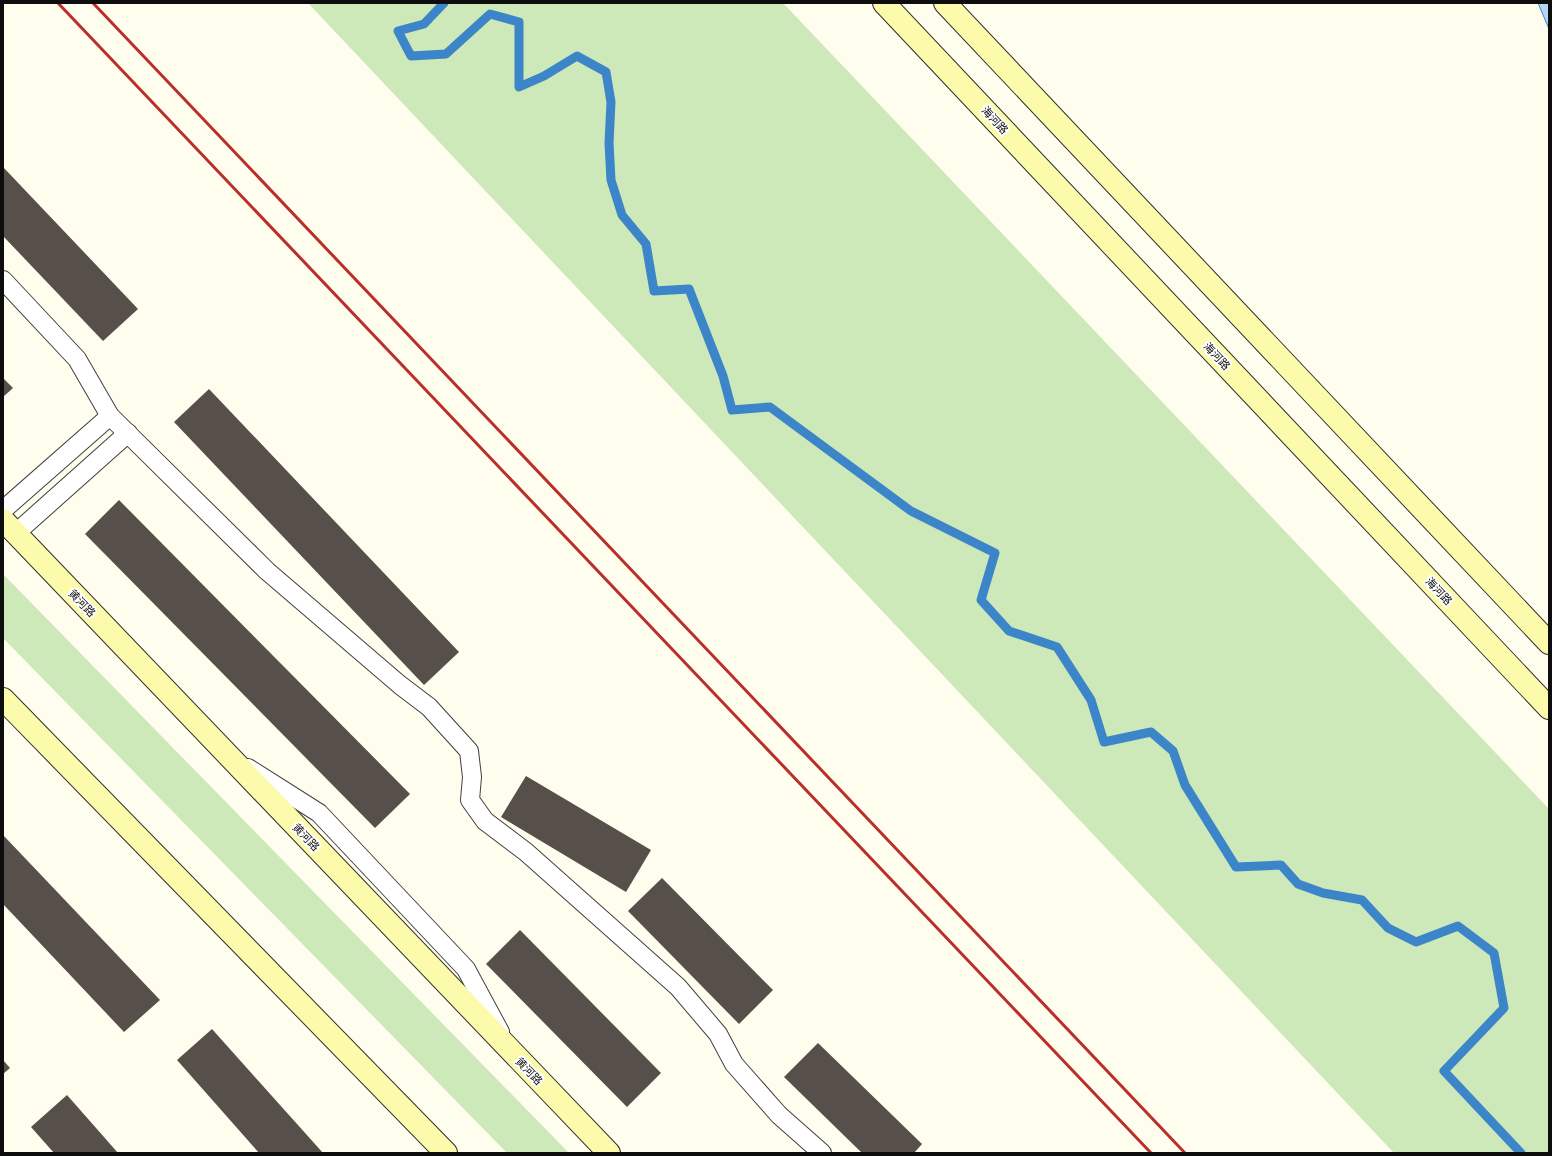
<svg xmlns="http://www.w3.org/2000/svg" width="1552" height="1156" font-family="'Times New Roman','Noto Sans SC',serif">
<style>
.green{fill:#cde8b9}
.water{fill:#b4d7f4;stroke:#3d85c9}
.lines{fill:none;stroke-linecap:round;stroke-linejoin:round}
.stream{stroke:#3d85c9;stroke-width:9}
.building{fill:#564f4a}
.lane-casing{stroke:#404040;stroke-width:20}
.secondary-casing{stroke:#2f2f2f;stroke-width:24}
.lane{stroke:#fff;stroke-width:18}
.secondary{stroke:#fcfaab;stroke-width:22}
.rail{stroke:#b92f29;stroke-width:3}
.labels{text-anchor:middle;dominant-baseline:central;stroke-width:4;stroke-linejoin:round;paint-order:stroke}
.street-label{font-size:11px;fill:#0d0d0d;stroke:#fff}
</style>
<rect width="100%" height="100%" fill="#fefdee"/>
<g class="green">
<polygon points="308,3 783,3 1549,809 1549,1153 1394,1153"/>
<polygon points="3,574 569,1153 507,1153 3,638"/>
</g>
<polygon class="water" points="1538,3 1549,3 1549,29"/>
<g class="lines">
<polyline class="stream" points="444,3 424,24 398,31 411,56 446,54 490,14 519,22 519,87 544,76 577,56 606,72 611,102 609,143 611,180 622,215 646,244 654,291 689,289 723,376 732,410 770,407 911,511 995,553 981,600 1009,631 1057,647 1091,700 1104,742 1151,732 1173,751 1185,785 1236,867 1281,865 1298,884 1323,893 1362,900 1388,928 1416,942 1458,926 1494,953 1504,1008 1444,1071 1521,1153"/>
</g>
<g class="building">
<polygon points="3,167 138,309 103,341 3,236"/>
<polygon points="3,378 13,388 3,397"/>
<polygon points="209,389 459,652 424,685 174,422"/>
<polygon points="119,500 410,794 375,828 85,534"/>
<polygon points="526,776 651,850 626,892 501,817"/>
<polygon points="3,835 160,1000 124,1032 3,904"/>
<polygon points="662,878 773,990 739,1024 628,911"/>
<polygon points="520,930 661,1073 627,1107 486,964"/>
<polygon points="212,1029 323,1153 259,1153 177,1060"/>
<polygon points="818,1043 922,1144 914,1153 862,1153 784,1077"/>
<polygon points="3,1060 10,1068 3,1074"/>
<polygon points="67,1095 118,1153 54,1153 31,1127"/>
</g>
<g class="lines">
<defs>
<g id="lane">
<polyline points="3,280 77,359 110,416 267,571 400,685 429,707 469,751 472,777 470,800 485,821 526,852 678,987 718,1034 734,1064 779,1115 822,1153"/>
<polyline points="3,510 110,416"/>
<polyline points="16,533 128,433"/>
<polyline points="248,768 319,813 466,969 500,1032"/>
</g>
<g id="secondary">
<polyline points="884,3 1549,708"/>
<polyline points="945,3 1549,643"/>
<polyline points="3,520 609,1153"/>
<polyline points="3,699 446,1153"/>
</g>
</defs>
<use href="#lane" class="lane-casing"/>
<use href="#secondary" class="secondary-casing"/>
<use href="#lane" class="lane"/>
<use href="#secondary" class="secondary"/>
<g class="rail">
<polyline points="58,3 1151,1153"/>
<polyline points="93,3 1185,1153"/>
</g>
</g>
<g class="labels">
<g class="street-label">
<text transform="translate(995 120) rotate(47)">海河路</text>
<text transform="translate(1217 356) rotate(47)">海河路</text>
<text transform="translate(1439 591) rotate(47)">海河路</text>
<text transform="translate(82 603) rotate(46)">黄河路</text>
<text transform="translate(306 837) rotate(46)">黄河路</text>
<text transform="translate(529 1071) rotate(46)">黄河路</text>
</g>
</g>
<rect width="1552" height="1156" fill="none" stroke="#0d0d0d" stroke-width="8"/>
</svg>
